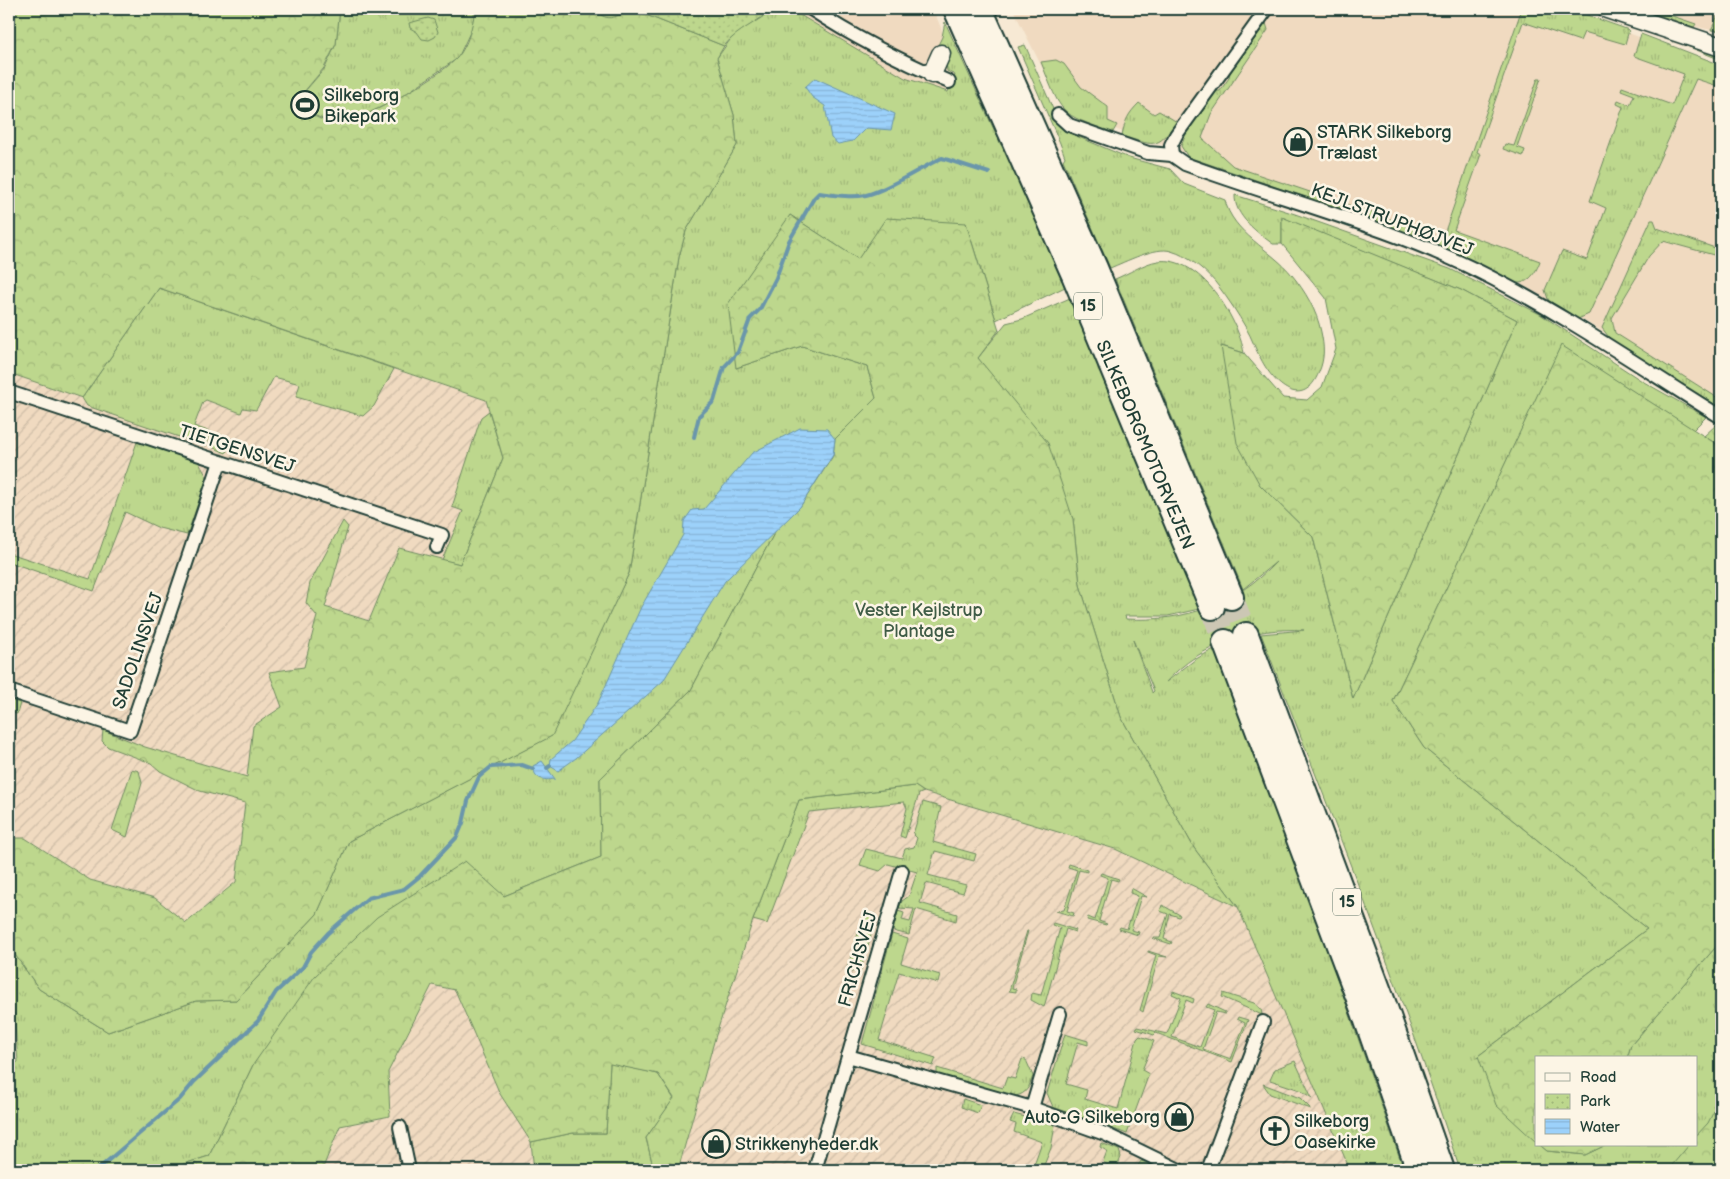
<svg xmlns="http://www.w3.org/2000/svg" width="1730" height="1179" font-family="'Balsamiq Sans',sans-serif">
<style>
.built{fill:#f0dac0}
.industrial{fill:url(#industrial-furrows)}
.grass{fill:url(#grass-tufts);stroke:#6e8a60;fill-rule:evenodd}
.forest{fill:url(#forest-crowns);stroke:#6e8a60}
.park{fill:url(#park-dots);stroke:#6e8a60}
.water{fill:url(#water-rules);stroke:#6a96ab}
.lines{fill:none;stroke-linecap:round;stroke-linejoin:round}
.stream{stroke:#6a96ab;stroke-width:4}
.highway-tunnel{stroke:#ccc7b4;stroke-width:24;stroke-dasharray:24 12;stroke-linecap:butt}
.street-casing{stroke:#1f3d34;stroke-width:16}
.secondary-casing{stroke:#1f3d34;stroke-width:21}
.highway-casing{stroke:#1f3d34;stroke-width:28}
.street{stroke:#fcf5e5;stroke-width:12}
.secondary{stroke:#fcf5e5;stroke-width:18}
.highway{stroke:#fcf5e5;stroke-width:24}
.labels{text-anchor:middle;dominant-baseline:central;stroke-width:5;stroke-linejoin:round;paint-order:stroke}
.shield{fill:#fcf5e5;stroke:#617469;stroke-width:1}
.shield-label{font-size:16px;font-weight:bold;fill:#1f3d34}
.poi-label{font-size:18px;fill:#1f3d34;stroke:#fcf5e5;text-anchor:start}
.street-label{font-size:18px;fill:#1f3d34;stroke:#fcf5e5}
.park-label{font-size:18px;fill:#3f5c46;stroke:#fcf5e5}
</style>
<defs>
<pattern id="industrial-furrows" width="10" height="10" patternUnits="userSpaceOnUse" patternTransform="scale(1.25)"><rect width="10" height="10" fill="#f0dac0"/><path d="M-1 1l2-2M0 10L10 0M9 11l2-2" fill="none" stroke="#cdbca6"/></pattern>
<pattern id="grass-tufts" width="24" height="20" patternUnits="userSpaceOnUse" patternTransform="scale(1.25)"><rect width="24" height="20" fill="#bdd78d"/><path d="M3 7l-1-3M5 7V3M7 7l1-3M15 17l-1-3M17 17v-4M19 17l1-3" fill="none" stroke="#a2b97a"/></pattern>
<pattern id="forest-crowns" width="20" height="18" patternUnits="userSpaceOnUse" patternTransform="scale(1.25)"><rect width="20" height="18" fill="#bdd78d"/><path d="M2 6a3 3 0 1 1 6 0M12 15a3 3 0 1 1 6 0" fill="none" stroke="#a2b97a"/></pattern>
<pattern id="park-dots" width="8" height="8" patternUnits="userSpaceOnUse" patternTransform="scale(1.25)"><rect width="8" height="8" fill="#bdd78d"/><path d="M2 2h.1M6 6h.1" fill="none" stroke="#a2b97a" stroke-width="1.8" stroke-linecap="round"/></pattern>
<pattern id="water-rules" width="6" height="5" patternUnits="userSpaceOnUse" patternTransform="scale(1.25)"><rect width="6" height="5" fill="#9cd1fa"/><path d="M0 2.5h6" fill="none" stroke="#86b4d7"/></pattern>
</defs>
<rect width="100%" height="100%" fill="#f7e9d4"/>
<filter id="ink" filterUnits="userSpaceOnUse"><feTurbulence type="fractalNoise" baseFrequency=".02" numOctaves="2"/><feDisplacementMap in="SourceGraphic" scale="10" xChannelSelector="R" yChannelSelector="G"/><feConvolveMatrix kernelMatrix="1 2 1 2 8 2 1 2 1" color-interpolation-filters="sRGB"/></filter>
<g filter="url(#ink)">
<g class="built">
<polygon points="779,9 933,9 959,70 944,96 889,72"/>
<polygon points="1013,9 1565,9 1721,68 1721,404 1602,331 1445,240 1079,117 1056,95"/>
<polygon points="1636,9 1721,9 1721,32 1693,26"/>
</g>
<g class="industrial">
<polygon points="159,288 486,400 503,458 460,564 399,549 369,621 320,606 304,667 282,707 253,726 236,882 185,923 155,898 90,880 25,838 9,838 9,373 82,398"/>
<polygon points="915,786 924,792 1115,849 1238,907 1353,1170 678,1170 715,1038 753,920 799,800"/>
<polygon points="432,985 455,990 500,1094 531,1142 534,1170 322,1170 340,1126 390,1116 388,1072"/>
</g>
<g class="grass">
<polygon points="340,9 475,9 472,28 458,58 401,97 353,121 335,125 293,105 325,68 336,44"/>
<path d="M771,9H790L905,78L948,92L955,75L947,71L945,53L936,49L942,37L945,22L1001,145L1003,144L1065,287L996,320L966,223L859,260L790,215L736,368L802,346L867,367L876,398L835,439L833,455L777,528L691,690L600,779L601,857L504,896L253,1065L209,1156L165,1170H9V1114L12,1111C8,1094 7,1079 14,1063L18,1062L14,1013L10,1012L9,1003V946L39,989L108,1032L196,1001L236,1000L317,914L349,841L551,736L629,573L679,257L686,231L737,145L734,115L717,58L735,33L766,15Z"/>
<path d="M1517,9H1570L1629,30L1625,44L1584,32L1580,41L1523,22L1477,152L1481,154L1454,230L1540,261C1536,273 1527,287 1512,282C1406,230 1300,195 1188,157L1181,146L1188,129L1216,91H1220L1229,78L1230,72L1266,23L1268,30L1211,114L1202,138L1233,166L1390,219L1442,240L1519,17L1520,10Z"/>
<polygon points="1640,9 1652,9 1696,24 1694,27"/>
<polygon points="1641,34 1721,65 1721,87 1696,79 1589,314 1578,319 1549,302 1545,290 1562,251 1587,260 1606,208 1590,201 1623,107 1617,104 1618,100 1630,105 1634,95 1621,90 1622,87 1672,105 1684,74 1634,56"/>
<polygon points="1660,35 1721,54 1721,60"/>
<path d="M1025,45L1056,116L1069,133L1129,158L1170,169L1184,184L1225,200C1232,233 1272,250 1292,275C1305,291 1317,311 1321,332C1324,346 1325,358 1319,372C1303,411 1274,385 1261,359C1255,349 1252,338 1246,328C1238,314 1229,300 1219,287C1208,272 1189,256 1171,251C1156,246 1125,262 1110,268L1063,160L1065,157L1060,143L1018,47Z"/>
<path d="M1056,60L1064,64L1081,87L1108,107V121L1117,125L1113,132C1058,114 1062,114 1041,62Z"/>
<polygon points="1538,78 1541,78 1517,147 1525,150 1523,156 1503,149 1505,144 1514,146"/>
<path d="M1139,103L1154,114L1159,111L1177,122C1156,151 1154,145 1122,136C1125,120 1128,114 1139,103Z"/>
<path d="M1235,195L1295,214L1450,269L1540,314L1642,381L1706,417L1693,430L1561,346L1393,701L1424,748L1647,929L1478,1056L1536,1142V1145H1540L1547,1151L1585,1155L1606,1145H1696V1058H1627L1631,1045L1721,941V1170H1460C1401,989 1330,812 1261,634L1304,630C1254,627 1201,643 1166,682L1196,659L1214,649L1303,880L1404,1170H1350L1238,907L1194,848L1121,717L1080,585L1073,519L978,358L1006,323L1022,319L1070,298L1199,609L1168,616H1125L1126,619C1184,622 1235,605 1276,562L1243,589L1115,279C1128,274 1144,263 1158,261C1200,255 1238,318 1244,353L1222,346L1260,485L1313,537L1353,699L1517,320L1461,290L1282,218V244H1273C1258,233 1234,216 1235,195ZM1133,640L1154,691L1152,693V692Z"/>
<polygon points="1651,220 1654,220 1657,228 1721,250 1721,257 1663,241 1649,256 1612,318 1615,333 1721,400 1721,408 1611,340 1602,328"/>
<polygon points="159,288 394,369 374,406 363,416 296,397 300,384 274,377 256,410 243,408 241,413 206,400 203,402 194,426 211,432 206,446 87,406 82,398"/>
<polygon points="489,411 503,458 460,564 442,560 463,511 452,507 481,417"/>
<polygon points="1716,425 1721,428 1721,447 1704,436"/>
<polygon points="219,434 232,439 226,453 212,447"/>
<polygon points="137,442 198,461 207,477 187,535 159,528 125,512 94,591 9,562 9,553 90,579"/>
<polygon points="9,700 20,703 17,714 9,712"/>
<polygon points="915,786 924,792 919,794 905,838 900,836 907,808 904,802 809,812 767,924 753,920 799,800"/>
<polygon points="923,802 941,807 933,842 976,854 974,861 935,851 928,875 966,885 963,893 926,883 920,903 957,914 956,921 916,909 909,935 893,931 898,911 904,913 902,920 910,922 914,909 899,908 902,901 909,896 917,872 888,864 880,871 860,865 866,849 902,858 905,849 914,847 917,838 913,834"/>
<polygon points="1069,864 1087,870 1087,872 1079,870 1067,911 1074,913 1073,916 1056,911 1064,910 1077,870 1068,867"/>
<polygon points="1101,873 1119,879 1118,881 1111,879 1099,921 1107,924 1106,925 1087,920 1088,917 1095,920 1108,878 1100,875"/>
<polygon points="1131,888 1147,897 1141,896 1131,930 1139,932 1138,935 1119,929 1120,927 1127,929 1138,896 1130,893"/>
<polygon points="1162,905 1180,915 1179,917 1170,914 1164,939 1172,942 1171,944 1152,938 1160,938 1168,914 1160,911"/>
<polygon points="865,911 876,915 867,950 858,947 855,955 864,958 860,973 847,969"/>
<polygon points="1053,923 1076,930 1075,932 1066,929 1044,1007 1031,1000 1032,993 1041,995 1060,928 1052,925"/>
<polygon points="1027,931 1028,931 1012,988 1016,989 1016,992 1009,991"/>
<polygon points="892,934 908,939 901,963 940,975 938,983 899,972 879,1040 936,1058 933,1066 862,1044"/>
<polygon points="1148,951 1167,957 1159,956 1143,1012 1140,1010 1156,955 1148,952"/>
<polygon points="1173,991 1194,999 1193,1003 1186,1000 1172,1037 1200,1047 1214,1010 1206,1007 1208,1004 1225,1012 1225,1014 1216,1012 1203,1049 1231,1059 1245,1023 1237,1019 1238,1017 1248,1020 1232,1062 1156,1033 1154,1035 1136,1029 1137,1027 1167,1034 1181,998 1172,994"/>
<polygon points="1223,993 1254,1003 1261,1009 1262,1015 1222,997"/>
<polygon points="1065,1034 1088,1041 1088,1045 1078,1042 1066,1084 1087,1090 1085,1099 1118,1109 1137,1039 1140,1036 1154,1041 1142,1070 1149,1074 1127,1134 1053,1107 1047,1093"/>
<path d="M1022,1059L1026,1060L1033,1076C1029,1087 1027,1094 1015,1096L937,1074V1068L1003,1088L1007,1077L1015,1079Z"/>
<polygon points="1295,1061 1312,1098 1300,1090 1270,1080 1275,1069"/>
<polygon points="610,1063 658,1074 674,1099 646,1138 654,1170 534,1170 531,1142 573,1133 606,1133"/>
<polygon points="1263,1084 1300,1098 1311,1109 1270,1094"/>
<polygon points="963,1099 981,1105 978,1113 961,1107"/>
<polygon points="1014,1114 1055,1125 1051,1148 1042,1170 1032,1170 1042,1142 1014,1132 1016,1124 1010,1122"/>
<polygon points="1101,1143 1119,1150 1121,1157 1116,1170 1110,1170 1111,1167 1103,1162 1107,1151 1100,1147"/>
<polygon points="1141,1161 1144,1162 1162,1170 1143,1170 1137,1167"/>
</g>
<g class="forest">
<path d="M9,9H340L336,44L324,68L293,105C306,111 321,121 334,124C353,128 443,74 457,58C468,46 473,24 475,9H593C612,25 612,14 631,9L724,46L717,58L734,115L737,145L686,231L679,257L629,573L552,736L349,841L317,914L236,1000L196,1001L108,1032L39,989L9,946V838H25L90,880L155,898L186,923L236,882L245,803L200,791L160,771L151,763L108,747L102,741L103,730L145,747L247,777L253,726L282,707L269,672L304,667L317,616L306,603L310,583L343,521L348,527L325,607L369,621L399,548L460,564L503,458L486,400L159,288L82,398L9,373Z"/>
<polygon points="1721,9 1721,31 1711,30"/>
<polygon points="790,215 858,259 886,218 966,223 999,330 978,358 1048,443 1073,519 1080,585 1121,717 1194,848 1238,907 1115,849 924,792 915,786 799,800 753,920 715,1038 678,1170 654,1170 646,1138 674,1098 658,1074 610,1064 606,1133 573,1133 531,1142 500,1094 455,990 432,985 388,1072 390,1116 340,1126 322,1170 165,1170 209,1156 253,1065 315,976 377,917 465,861 504,896 601,857 600,779 691,690 777,528 800,507 833,456 835,439 876,398 867,367 802,346 736,368 728,304"/>
<polygon points="1282,217 1461,290 1517,320 1353,699 1313,537 1260,485 1237,443 1221,346 1244,353 1283,398 1307,400 1322,387 1336,349 1326,298 1282,244"/>
<polygon points="1561,345 1721,447 1721,941 1631,1045 1627,1058 1536,1058 1536,1142 1496,1105 1478,1056 1647,929 1424,748 1393,701"/>
<polygon points="132,769 139,771 142,783 127,837 112,830"/>
<polygon points="1721,1097 1721,1151 1713,1170 1668,1170 1689,1145 1696,1145 1696,1136 1708,1123"/>
<polygon points="1540,1145 1606,1145 1585,1155 1547,1151"/>
</g>
<g class="park">
<path d="M593,9H629C613,19 608,22 593,9Z"/>
<path d="M631,9H771C757,24 739,28 724,46Z"/>
<polygon points="428,18 434,20 438,32 435,37 429,40 422,39 417,32 410,28 409,23"/>
</g>
<g class="water">
<polygon points="815,78 895,114 891,130 866,128 853,141 838,144 831,138 825,106 812,97 805,87"/>
<polygon points="800,428 827,429 835,439 833,455 800,507 725,581 663,681 576,758 558,771 550,766 551,759 572,741 598,703 641,607 683,535 684,521 692,510 704,509 752,453"/>
<path d="M542,761L555,779C543,781 534,779 533,766Z"/>
</g>
<g class="lines">
<g class="stream">
<path d="M694,437L699,416L714,401L724,367L738,352L750,319L760,309L776,278L789,241L814,198L819,193C834,195 851,198 866,195C888,190 920,168 942,158L989,173"/>
<polyline points="547,768 550,766"/>
<polyline points="97,1170 180,1099 194,1082 258,1021 276,992 303,967 311,952 328,933 368,898 404,889 420,876 457,837 463,823 468,801 479,777 491,767 522,765 533,769"/>
</g>
<g class="highway-tunnel">
<polyline points="1231,597 1246,635"/>
<polyline points="1212,607 1225,642"/>
</g>
<defs>
<g id="street">
<path d="M811,9C855,38 901,61 949,82"/>
<path d="M1058,115L1069,125L1148,153L1172,155L1185,164C1283,200 1387,226 1480,272C1564,314 1642,368 1721,417"/>
<polyline points="1172,155 1171,145 1176,135 1267,9"/>
<polyline points="9,392 442,535 437,547"/>
<polyline points="9,691 130,731 220,462"/>
<polyline points="848,1056 1032,1108 1105,1134 1179,1170"/>
<polyline points="1032,1108 1060,1014"/>
<polyline points="400,1127 409,1170"/>
<polyline points="815,1170 902,871"/>
<polyline points="1208,1170 1263,1022"/>
</g>
<g id="secondary">
<polyline points="1607,9 1721,47"/>
<polyline points="932,74 941,54"/>
</g>
<g id="highway">
<polyline points="956,9 1074,275 1212,607"/>
<polyline points="980,9 1095,268 1231,597"/>
<polyline points="1246,635 1384,1005 1442,1170"/>
<polyline points="1225,642 1364,1012 1419,1170"/>
</g>
</defs>
<use href="#street" class="street-casing"/>
<use href="#secondary" class="secondary-casing"/>
<use href="#highway" class="highway-casing"/>
<use href="#street" class="street"/>
<use href="#secondary" class="secondary"/>
<use href="#highway" class="highway"/>
</g>
</g>
<defs>
<symbol id="stadium-ring" viewBox="-11 -11 22 22"><circle r="9.5" fill="#fcf5e5" stroke="#1f3d34" stroke-width="1.5"/><path d="M0-5a6.5 5 0 1 0 0 10a6.5 5 0 1 0 0-10ZM-3.5-1.8h7v3.6h-7Z" fill="#1f3d34"/></symbol>
<symbol id="shop-ring" viewBox="-11 -11 22 22"><circle r="9.5" fill="#fcf5e5" stroke="#1f3d34" stroke-width="1.5"/><path d="M-5-2.5h2.3a2.7 3.5 0 0 1 5.4 0H5L5.5 6h-11ZM-1.5-2.5h3a1.5 2.3 0 0 0-3 0Z" fill="#1f3d34"/></symbol>
<symbol id="church-ring" viewBox="-11 -11 22 22"><circle r="9.5" fill="#fcf5e5" stroke="#1f3d34" stroke-width="1.5"/><path d="M-1.2-6h2.4v3.5h3.3v2.4h-3.3V6h-2.4V-.1h-3.3v-2.4h3.3Z" fill="#1f3d34"/></symbol>
</defs>
<g fill-rule="evenodd">
<use href="#stadium-ring" x="289" y="89" width="32" height="32"/>
<use href="#shop-ring" x="1282" y="126" width="32" height="32"/>
<use href="#shop-ring" x="1163" y="1101" width="32" height="32"/>
<use href="#church-ring" x="1259" y="1115" width="32" height="32"/>
<use href="#shop-ring" x="700" y="1128" width="32" height="32"/>
</g>
<g class="labels">
<g class="shield">
<rect x="1074" y="292.5" width="28" height="27" rx="4"/>
<rect x="1333" y="888.5" width="28" height="27" rx="4"/>
</g>
<g class="shield-label">
<text x="1088" y="306">15</text>
<text x="1347" y="902">15</text>
</g>
<g class="poi-label">
<text x="324" y="95">Silkeborg<tspan x="324" dy="21">Bikepark</tspan></text>
<text x="1317" y="132">STARK Silkeborg<tspan x="1317" dy="21">Trælast</tspan></text>
<text x="1160" y="1117" text-anchor="end">Auto-G Silkeborg</text>
<text x="1294" y="1121">Silkeborg<tspan x="1294" dy="21">Oasekirke</tspan></text>
<text x="735" y="1144">Strikkenyheder.dk</text>
</g>
<g class="street-label">
<text transform="translate(1392 220) rotate(21)">KEJLSTRUPHØJVEJ</text>
<text transform="translate(1145 445) rotate(67)">SILKEBORGMOTORVEJEN</text>
<text transform="translate(237 449) rotate(18)">TIETGENSVEJ</text>
<text transform="translate(138 651) rotate(-71)">SADOLINSVEJ</text>
<text transform="translate(858 959) rotate(-74)">FRICHSVEJ</text>
</g>
<g class="park-label">
<text x="919" y="610">Vester Kejlstrup<tspan x="919" dy="21">Plantage</tspan></text>
</g>
</g>
<rect width="1730" height="1179" fill="none" stroke="#fcf5e5" stroke-width="30"/>
<rect x="15" y="15" width="1700" height="1149" fill="none" stroke="#1f3d34" stroke-width="2" filter="url(#ink)"/>
<rect x="1535" y="1056" width="162" height="90" fill="#fcf5e5" stroke="#a4ab9e"/>
<rect x="1545" y="1073" width="25" height="8" fill="#fcf5e5" stroke="#a4ab9e"/>
<text x="1580" y="1082" font-size="15" fill="#1f3d34">Road</text>
<rect x="1545" y="1094" width="25" height="15" fill="url(#park-dots)" stroke="#a4ab9e"/>
<text x="1580" y="1106" font-size="15" fill="#1f3d34">Park</text>
<rect x="1545" y="1119" width="25" height="15" fill="url(#water-rules)" stroke="#a4ab9e"/>
<text x="1580" y="1132" font-size="15" fill="#1f3d34">Water</text>
</svg>
